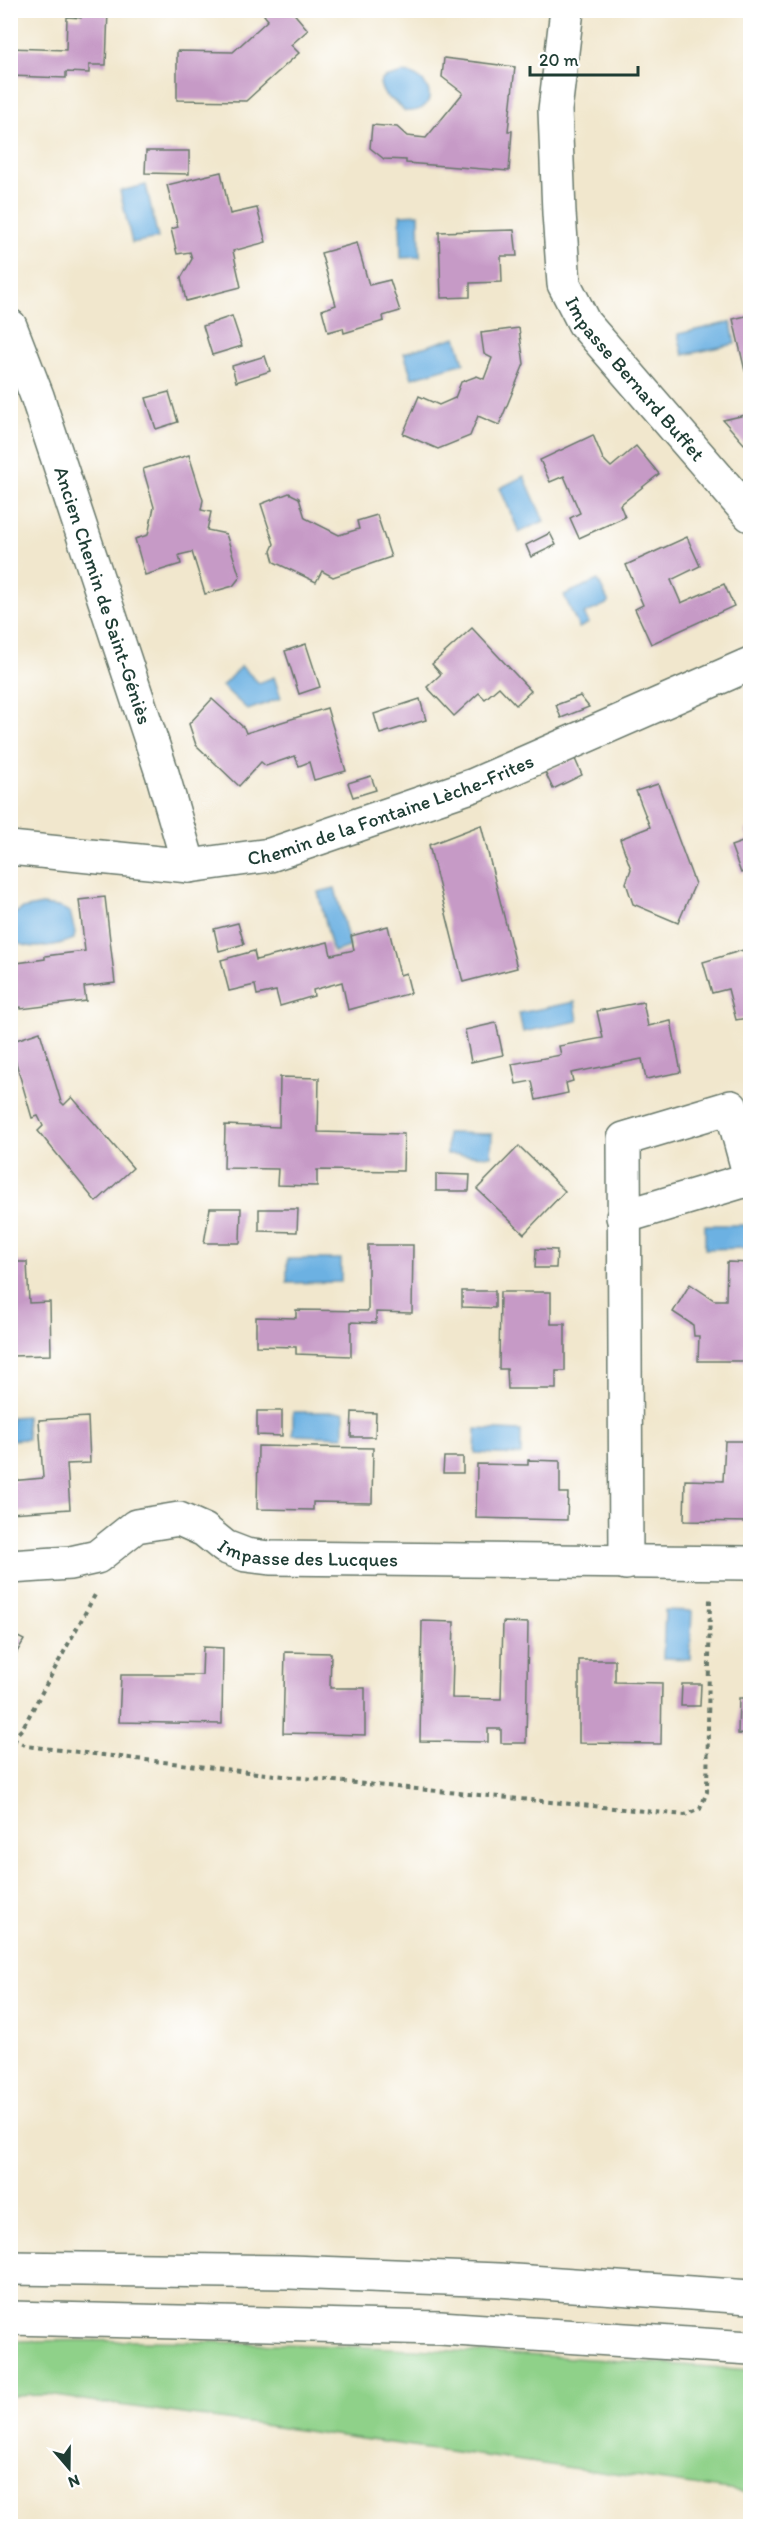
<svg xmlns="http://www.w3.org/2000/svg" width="761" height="2537" font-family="Itim,sans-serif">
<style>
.green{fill:#8fd189;stroke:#57875e;stroke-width:1.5}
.water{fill:#6cb1e2;stroke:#46778b;stroke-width:1.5}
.building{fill:#c69ac6}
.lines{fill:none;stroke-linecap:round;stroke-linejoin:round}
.minor-casing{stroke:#68786a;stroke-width:36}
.trunk-casing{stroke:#68786a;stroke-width:36}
.path{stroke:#68786a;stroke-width:4;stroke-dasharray:4.5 4.5;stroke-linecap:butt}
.minor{stroke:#fff;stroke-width:33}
.trunk{stroke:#fff;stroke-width:33}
.labels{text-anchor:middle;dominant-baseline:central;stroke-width:5;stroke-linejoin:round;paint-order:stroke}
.street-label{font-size:20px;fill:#1f3d34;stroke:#fff}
</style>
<rect width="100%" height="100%" fill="#fff"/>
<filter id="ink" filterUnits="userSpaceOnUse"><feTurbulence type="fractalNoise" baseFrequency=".0167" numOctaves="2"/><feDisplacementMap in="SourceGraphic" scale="12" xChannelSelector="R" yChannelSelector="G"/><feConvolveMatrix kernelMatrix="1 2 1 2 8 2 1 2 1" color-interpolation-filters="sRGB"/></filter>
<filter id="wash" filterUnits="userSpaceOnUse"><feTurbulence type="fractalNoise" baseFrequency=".008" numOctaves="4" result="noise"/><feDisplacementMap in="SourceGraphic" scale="24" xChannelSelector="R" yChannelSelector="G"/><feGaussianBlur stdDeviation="1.35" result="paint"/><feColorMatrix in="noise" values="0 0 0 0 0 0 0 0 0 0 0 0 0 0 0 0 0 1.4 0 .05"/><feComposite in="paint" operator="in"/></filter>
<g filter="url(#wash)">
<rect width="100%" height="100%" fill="#f1e7cd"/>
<path class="green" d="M10,2341C258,2338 504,2352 750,2370V2493L48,2395L11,2396Z"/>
<g class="water">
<path d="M403,73C433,74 442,114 404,111C395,96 384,103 380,83L384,78Z"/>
<polygon points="146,185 158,238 132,243 120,191"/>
<polygon points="419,214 420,257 401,258 400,215"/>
<polygon points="731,322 735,344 683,355 678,334"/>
<polygon points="456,337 464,363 412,378 404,353"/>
<polygon points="524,476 544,521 519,532 500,488"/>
<polygon points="598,580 609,603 584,614 589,623 579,628 564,595"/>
<polygon points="241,666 259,683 274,677 281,698 248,710 222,686"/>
<polygon points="335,888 350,947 333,952 318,892"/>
<path d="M42,905L59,907L70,912L75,932L74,939C56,946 25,953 11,938V916L22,909Z"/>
<polygon points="575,1002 578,1021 523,1032 519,1013"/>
<polygon points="447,1133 492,1134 491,1156 447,1154"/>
<polygon points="705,1225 749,1225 749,1248 705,1249"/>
<polygon points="287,1259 341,1259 341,1282 287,1283"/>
<polygon points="293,1412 344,1412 344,1437 293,1435"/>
<polygon points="26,1416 28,1439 11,1440 11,1417"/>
<polygon points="476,1429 521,1431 521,1455 475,1453"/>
<polygon points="665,1610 692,1611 690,1659 663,1658"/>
</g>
<g id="blocks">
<g class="building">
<polygon points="82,10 108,10 106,65 89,65 89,73 66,72 66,78 10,76 10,48 66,50 67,17 81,18"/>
<polygon points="269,10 291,10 308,30 291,45 299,53 246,101 177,100 177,51 233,52 268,20 264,15"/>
<polygon points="432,10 475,10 474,17"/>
<polygon points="444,58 515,67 508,131 512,131 509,171 406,163 406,160 384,159 370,148 372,125 397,127 407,136 426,138 463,93 442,77"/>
<polygon points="146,151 189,151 189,174 145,173"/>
<polygon points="221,172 230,214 257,208 266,242 233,251 241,287 186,301 181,278 192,259 190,252 177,254 171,229 178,227 167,185"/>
<polygon points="514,230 517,256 501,256 502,282 470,283 470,297 441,298 439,232"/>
<polygon points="357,243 369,285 390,280 400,311 383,316 384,321 344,333 343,328 328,332 322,310 336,305 321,253"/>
<polygon points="750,315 750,369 745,371 733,319"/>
<polygon points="232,316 242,346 212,355 203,326"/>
<polygon points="519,328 524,364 499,425 478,416 470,436 438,449 403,434 419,396 439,405 455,398 461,382 477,376 484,379 492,358 484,354 481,333"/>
<polygon points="265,356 270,371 236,382 232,366"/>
<polygon points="169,392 178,422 156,429 146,398"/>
<polygon points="750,414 750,442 744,444 723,420"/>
<polygon points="593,435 603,459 611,467 636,446 659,474 620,505 625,517 579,538 570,518 580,513 564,476 550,482 540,460"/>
<polygon points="189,455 203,500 201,510 211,512 207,530 226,534 240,577 233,586 205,594 192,552 179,555 181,564 145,575 135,539 148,535 154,507 143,469"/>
<polygon points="289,493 299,498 305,518 339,535 359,529 357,521 377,515 391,557 333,577 322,571 316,582 274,562 271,551 274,544 261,504"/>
<polygon points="550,533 556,545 531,557 526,545"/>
<polygon points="687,537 700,566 671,580 681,603 724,584 734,606 651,644 635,609 643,605 626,565"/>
<polygon points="472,628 531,691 516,705 499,687 485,699 479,693 454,716 427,687 441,674 432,664"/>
<polygon points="306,644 320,687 299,694 285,651"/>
<polygon points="580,696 589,707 561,718 556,705"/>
<polygon points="212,699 244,728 246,733 327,708 346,771 314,780 309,762 299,766 295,756 266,766 261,762 239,786 196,745 189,724"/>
<polygon points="420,699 426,720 380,734 374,714"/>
<polygon points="575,759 582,775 553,789 545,772"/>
<polygon points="371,776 376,790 353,797 348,783"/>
<polygon points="658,784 695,884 678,923 633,904 626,883 631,869 620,839 650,827 636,791"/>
<polygon points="481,825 517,968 463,982 429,845"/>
<polygon points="750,828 750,869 741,873 731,846 748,840 745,830"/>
<polygon points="105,897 115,983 84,987 86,1001 21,1009 21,1007 10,1008 10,964 45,959 45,956 85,951 79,900"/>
<polygon points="238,923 244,944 219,951 214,929"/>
<polygon points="388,926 400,975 406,973 411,993 348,1010 342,982 313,990 314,996 280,1006 276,991 257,995 255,985 229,991 221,960 254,951 256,960 328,942 331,955 354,950 351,936"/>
<polygon points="750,948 750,1026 747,1018 736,1020 728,989 712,993 703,962"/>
<polygon points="643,1002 648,1026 671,1021 681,1072 646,1079 642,1059 571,1073 573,1081 566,1083 568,1093 536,1100 532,1081 516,1084 512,1064 561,1055 559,1046 603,1038 597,1011"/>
<polygon points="496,1023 503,1055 471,1062 465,1030"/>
<polygon points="40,1032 61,1102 64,1105 72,1097 133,1168 96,1202 38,1131 43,1126 38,1116 32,1118 10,1042"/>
<polygon points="280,1077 319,1078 318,1132 404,1134 403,1171 317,1170 317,1186 277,1185 278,1169 224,1168 225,1125 279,1127"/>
<polygon points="519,1146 565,1191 524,1234 477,1189"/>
<polygon points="436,1174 470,1175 469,1191 436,1191"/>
<polygon points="210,1208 241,1208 240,1243 204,1243"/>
<polygon points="259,1209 298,1209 297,1232 259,1231"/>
<polygon points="368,1245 413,1245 412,1313 376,1312 376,1323 351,1322 351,1356 296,1354 296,1347 256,1346 256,1317 296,1318 296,1310 368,1311"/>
<polygon points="536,1249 557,1250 556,1268 535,1268"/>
<polygon points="10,1262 27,1262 29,1303 50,1302 51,1355 10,1356"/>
<polygon points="727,1262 750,1263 750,1361 698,1361 699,1336 694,1336 693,1325 673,1312 690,1284 714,1300 726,1300"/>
<polygon points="462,1291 495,1291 495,1308 462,1307"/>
<polygon points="500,1292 551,1292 551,1324 565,1324 565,1371 556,1371 556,1389 508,1389 507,1369 499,1369"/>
<polygon points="257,1411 282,1411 282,1436 257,1435"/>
<polygon points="352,1412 376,1413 375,1437 351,1437"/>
<polygon points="88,1417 90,1463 67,1464 70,1509 10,1513 10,1481 43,1478 39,1420"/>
<polygon points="725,1441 750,1441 750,1522 684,1521 685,1480 723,1481"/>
<polygon points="258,1446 373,1448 372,1503 313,1502 313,1510 257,1509"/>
<polygon points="444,1457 463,1457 463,1473 443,1473"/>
<polygon points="528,1460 560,1461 560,1493 568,1493 567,1520 476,1518 477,1464 528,1465"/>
<polygon points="422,1621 454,1622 452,1698 501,1699 503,1622 528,1623 526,1743 501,1743 501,1729 488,1729 488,1742 420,1741"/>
<polygon points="10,1633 24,1640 10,1664"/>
<polygon points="203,1647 223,1648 222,1724 119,1722 121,1675 202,1675"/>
<polygon points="285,1652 331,1653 330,1688 365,1688 365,1735 283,1733"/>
<polygon points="579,1660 615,1660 615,1682 662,1683 661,1744 579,1743"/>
<polygon points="682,1684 701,1684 700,1706 681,1706"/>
<polygon points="739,1698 750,1698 750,1735 738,1734"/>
</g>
</g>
</g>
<g filter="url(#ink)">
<use href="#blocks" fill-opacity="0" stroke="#68786a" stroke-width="1.5"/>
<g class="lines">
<defs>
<g id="minor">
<path id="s1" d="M567,10L555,110L559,213L564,284L584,323L750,515"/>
<path id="s2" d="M10,326L37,396L162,773L189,866"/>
<path id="s3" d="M10,848L189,866L270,855L474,785L750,664"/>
<polyline points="623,1217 750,1179"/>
<polyline points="626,1563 624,1139 731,1107 750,1177"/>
<path id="s4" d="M10,1567L70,1563L97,1557L136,1526L179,1519L204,1530L225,1547L246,1555L270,1558L750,1563"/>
</g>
<g id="trunk">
<polyline points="10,2268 290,2272 499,2280 750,2297"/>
<polyline points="10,2318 440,2328 750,2348"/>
</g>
</defs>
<use href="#minor" class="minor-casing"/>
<use href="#trunk" class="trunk-casing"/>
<g class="path">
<polyline points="12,1739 22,1729 96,1593"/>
<polyline points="13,1739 26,1746 283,1776 685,1815 700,1809 707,1792 710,1597"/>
</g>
<use href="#minor" class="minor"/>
<use href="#trunk" class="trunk"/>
</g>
</g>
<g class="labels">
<g class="street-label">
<text stroke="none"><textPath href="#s1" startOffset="394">Impasse Bernard Buffet</textPath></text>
<text stroke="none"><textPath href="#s2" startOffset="285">Ancien Chemin de Saint-Géniès</textPath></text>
<text stroke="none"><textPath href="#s3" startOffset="390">Chemin de la Fontaine Lèche-Frites</textPath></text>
<text stroke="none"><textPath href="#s4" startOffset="320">Impasse des Lucques</textPath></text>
</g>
</g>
<rect width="761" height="2537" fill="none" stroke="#fff" stroke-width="36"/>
<g transform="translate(69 2468) rotate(160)" stroke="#ffffff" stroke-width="4.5" paint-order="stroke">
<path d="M0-4.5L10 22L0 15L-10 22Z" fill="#1f3d34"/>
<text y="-9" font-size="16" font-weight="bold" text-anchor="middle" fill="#1f3d34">N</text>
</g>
<path d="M530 66v9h108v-9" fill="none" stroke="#1f3d34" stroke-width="3"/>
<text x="539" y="66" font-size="18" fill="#1f3d34" stroke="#ffffff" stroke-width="4.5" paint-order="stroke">20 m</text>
</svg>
